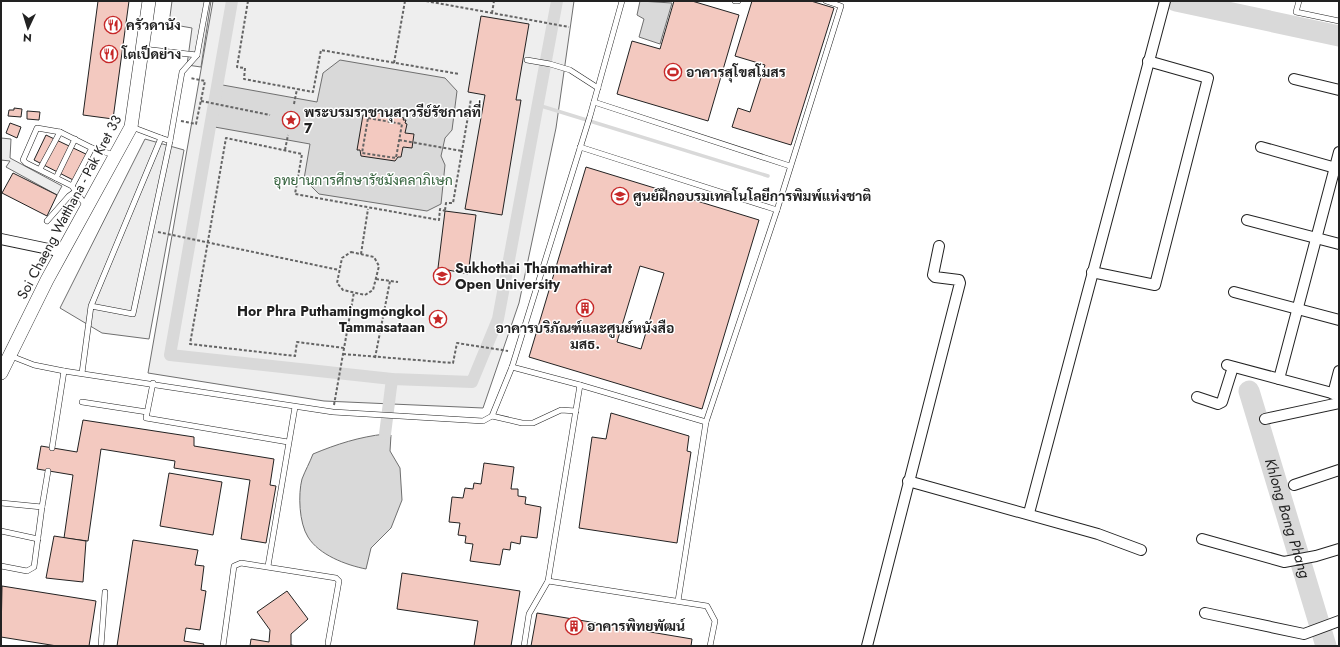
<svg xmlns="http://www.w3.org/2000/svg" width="1340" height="647" font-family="Jost,Sarabun,sans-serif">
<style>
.green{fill:#eee;stroke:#6f6f6f}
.parking{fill:#ededed;stroke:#6f6f6f}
.water{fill:#d9d9d9;stroke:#6f6f6f}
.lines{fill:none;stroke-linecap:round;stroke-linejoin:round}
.stream{stroke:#d9d9d9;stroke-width:3.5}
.canal{stroke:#d9d9d9;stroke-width:12}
.river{stroke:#d9d9d9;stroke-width:21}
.building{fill:#f3c9c0;stroke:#222;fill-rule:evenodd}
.service-casing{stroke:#222;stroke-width:6}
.minor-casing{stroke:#222;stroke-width:12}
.tertiary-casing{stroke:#222;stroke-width:14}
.path{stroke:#646464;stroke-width:2;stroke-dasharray:3 2;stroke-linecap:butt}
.service{stroke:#fff;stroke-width:5}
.minor{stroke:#fff;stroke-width:10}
.tertiary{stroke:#fff;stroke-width:13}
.labels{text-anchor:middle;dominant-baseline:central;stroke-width:3;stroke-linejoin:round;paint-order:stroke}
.poi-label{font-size:14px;font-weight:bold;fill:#222;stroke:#fff;text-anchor:start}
.park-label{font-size:14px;fill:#2f5e38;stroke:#fff}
.street-label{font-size:14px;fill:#222;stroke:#fff}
.water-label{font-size:15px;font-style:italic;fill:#222;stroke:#fff}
</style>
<rect width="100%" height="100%" fill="#fff"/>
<polygon class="green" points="213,1 574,1 556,128 519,303 483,408 324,401 148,373"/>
<g class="parking">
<polygon points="172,1 211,1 201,67 187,65 192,28 169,24"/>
<polygon points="1,138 11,139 10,158 62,186 57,195 6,167 10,161 1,160"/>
<polygon points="145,139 184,150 149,339 102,333 60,308"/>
</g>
<g class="water">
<polygon points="640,1 672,3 660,44 639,37 644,19 637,15"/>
<polygon points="340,60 445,78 457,91 452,130 445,138 441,156 445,165 441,204 427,211 319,194 304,179 310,144 209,126 217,84 317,102 323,73"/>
<path d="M385,434L391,435L390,451L400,468L402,500L391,528L371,548L366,569C346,565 319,555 308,537C299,523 298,494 302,479C305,471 310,462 313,454C337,444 359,437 385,434Z"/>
</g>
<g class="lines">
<polyline class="stream" points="538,105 768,176"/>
<g class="canal">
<polyline points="232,1 170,355 392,379 472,382 498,319 557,1"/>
<polyline points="385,434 392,379"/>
</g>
<g class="river">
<polyline points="1176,1 1339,36"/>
<path id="s1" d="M1249,391L1326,646"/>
</g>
</g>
<g class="building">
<polygon points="98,1 129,1 113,119 83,115"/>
<polygon points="674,1 692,1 739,15 708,121 617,94 632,41 660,49"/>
<polygon points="752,1 811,1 834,8 791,145 732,127 738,108 750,112 765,65 735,56"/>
<polygon points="481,16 529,24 516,100 521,100 502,215 465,209 485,95 468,92"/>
<polygon points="14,108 22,109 21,117 8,116 9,110 14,110"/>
<polygon points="27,111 40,112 39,120 27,119"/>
<polygon points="369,111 404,118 403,120 406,120 405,123 407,124 405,133 414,134 412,148 403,147 401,157 398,157 395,161 361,156 360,150 357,150 363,115 366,115"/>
<polygon points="10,123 21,127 17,138 6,133"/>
<polygon points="46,135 90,156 77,182 34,160"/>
<path d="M586,167L759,220L702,409L529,357ZM640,266L664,273L641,349L617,342Z"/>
<polygon points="13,173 57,195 47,216 2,193"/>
<polygon points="445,211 476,215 468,274 438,268"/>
<polygon points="611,413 689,436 687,451 691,452 677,543 579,528 592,437 606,439"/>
<polygon points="83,420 194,437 194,446 274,459 270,485 276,486 266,543 241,539 250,480 174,468 175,461 101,449 88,541 64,538 73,475 37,469 41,446 77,452"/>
<polygon points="484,463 514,467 511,489 518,489 518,496 526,497 525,504 541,507 537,538 521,536 520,544 511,542 510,550 503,549 500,565 470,561 473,544 465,543 466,536 458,535 460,523 449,522 452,497 463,498 465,488 473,489 474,483 481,484"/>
<polygon points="169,473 222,482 213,535 160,526"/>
<polygon points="54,536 86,541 83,582 46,578"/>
<polygon points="133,540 198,550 195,565 204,566 201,590 206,591 200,630 186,628 184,641 204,644 203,646 117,646"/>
<polygon points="402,573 520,591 511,646 474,646 478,621 397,609"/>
<polygon points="2,586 96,601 89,646 57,646 1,637"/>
<polygon points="287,591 308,619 291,634 291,645 297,646 250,646 251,639 269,642 270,630 257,612"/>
<polygon points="537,613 692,639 691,646 531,646"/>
</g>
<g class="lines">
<defs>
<g id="service">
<polyline points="735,1 738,1"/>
<polyline points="1299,1 1296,12 1339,21"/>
<polyline points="143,49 197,55"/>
<polyline points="527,60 550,64 570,70 598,88"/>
<polyline points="594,102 790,166"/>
<polyline points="132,127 161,138"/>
<polyline points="170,141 182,72 197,55 207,1"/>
<polyline points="580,147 777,210"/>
<polyline points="40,169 60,132"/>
<polyline points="56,178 75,139"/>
<polyline points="72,186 92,148"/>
<polyline points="86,206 72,186 26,163 23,160 37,128 60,132 92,148 114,155"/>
<polyline points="47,221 69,196 76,191"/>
<polyline points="11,356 34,365 64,371 333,412 483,421 492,416 512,367 590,116 622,1"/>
<polyline points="512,367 580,385 706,422"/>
<polyline points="82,373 91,306 161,138 170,141 133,314 91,306"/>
<polyline points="153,383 146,418 288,442"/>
<polyline points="82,402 147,412"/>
<polyline points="492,416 522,423 533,423 561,410 576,411"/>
<polyline points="52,448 64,371"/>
<polyline points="1,503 42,507 48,471"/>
<polyline points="1,531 38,539"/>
<polyline points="1,566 27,571 34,567 42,507"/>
<polyline points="268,566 295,407"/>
<polyline points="548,581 707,606 715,621 710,646"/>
<polyline points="678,601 706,422 777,210 841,6 826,1"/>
<polyline points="101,646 105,592"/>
<polyline points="223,646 234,566 241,563 336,578 339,581 328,643"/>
<polyline points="524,646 529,614 548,581 580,385"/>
</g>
<g id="minor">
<polyline points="1294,79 1339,90"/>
<polyline points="1261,147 1339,169"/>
<polyline points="1247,220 1339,244"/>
<polyline points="1,239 63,252"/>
<polyline points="1092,272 1155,285 1208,78 1148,61"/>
<polyline points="1234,292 1339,320"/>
<polyline points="1227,365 1339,395"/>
<polyline points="1279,379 1339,152"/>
<polyline points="1333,394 1339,371"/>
<polyline points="1197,397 1218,404 1222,402 1233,367"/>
<polyline points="1265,419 1339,403"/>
<polyline points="908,481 1098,534 1141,550"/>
<polyline points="1294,485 1339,470"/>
<polyline points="1029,513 1165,1"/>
<polyline points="1202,539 1284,562 1316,556 1339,549"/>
<polyline points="1205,613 1304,634 1339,621"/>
<polyline points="867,646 960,283 959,280 935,277 933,275 939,246"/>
</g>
<polyline id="tertiary" points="1,373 47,280 131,127 149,1"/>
</defs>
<use href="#service" class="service-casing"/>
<use href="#minor" class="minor-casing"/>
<use href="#tertiary" class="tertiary-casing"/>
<g class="path">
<polyline points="248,1 237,67 245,68 244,79 313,92 321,50 459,74"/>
<polyline points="426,1 569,27"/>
<polyline points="492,13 494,1"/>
<polyline points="394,63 405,1"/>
<polyline points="201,101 270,115"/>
<polyline points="294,104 297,89"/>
<polygon points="368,118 402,124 396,158 362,153"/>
<polyline points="181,121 196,124 205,81 190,78"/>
<polyline points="399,140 462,151"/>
<polyline points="285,150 288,135"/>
<polyline points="445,210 446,203 453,203 471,99"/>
<polyline points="158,232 339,270"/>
<polygon points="351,252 374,257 379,266 373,290 365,295 343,290 337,283 342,258"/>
<polyline points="361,254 368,209"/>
<polyline points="376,279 398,282"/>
<polyline points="344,348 297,342 295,356 190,344 226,138 302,154 295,194 439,220 440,209 445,211"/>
<polyline points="343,354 453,363 457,343 508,351"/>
<polyline points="375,358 390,281"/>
<polyline points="334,405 354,292"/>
</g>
<use href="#service" class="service"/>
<use href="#minor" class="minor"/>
<use href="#tertiary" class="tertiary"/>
</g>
<defs>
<symbol id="restaurant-ring" viewBox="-11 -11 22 22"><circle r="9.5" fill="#fff" stroke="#c62828" stroke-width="1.5"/><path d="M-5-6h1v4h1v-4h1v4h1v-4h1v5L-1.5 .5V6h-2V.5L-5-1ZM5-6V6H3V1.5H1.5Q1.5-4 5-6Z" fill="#c62828"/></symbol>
<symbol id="stadium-ring" viewBox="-11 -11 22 22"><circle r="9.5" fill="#fff" stroke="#c62828" stroke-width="1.5"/><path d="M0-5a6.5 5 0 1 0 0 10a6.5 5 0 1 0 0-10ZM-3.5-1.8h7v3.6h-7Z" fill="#c62828"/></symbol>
<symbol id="sight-ring" viewBox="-11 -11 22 22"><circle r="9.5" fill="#fff" stroke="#c62828" stroke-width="1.5"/><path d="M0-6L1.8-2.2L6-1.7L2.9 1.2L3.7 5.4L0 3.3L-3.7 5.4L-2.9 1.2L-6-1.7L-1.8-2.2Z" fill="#c62828"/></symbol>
<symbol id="university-ring" viewBox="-11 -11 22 22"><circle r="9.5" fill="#fff" stroke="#c62828" stroke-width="1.5"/><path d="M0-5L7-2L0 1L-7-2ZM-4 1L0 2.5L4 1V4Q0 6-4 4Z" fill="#c62828"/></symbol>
<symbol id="building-ring" viewBox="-11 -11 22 22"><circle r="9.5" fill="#fff" stroke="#c62828" stroke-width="1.5"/><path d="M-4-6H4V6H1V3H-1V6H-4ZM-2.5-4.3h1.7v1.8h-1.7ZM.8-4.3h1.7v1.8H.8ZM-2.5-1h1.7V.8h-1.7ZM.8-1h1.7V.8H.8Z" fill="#c62828"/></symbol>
</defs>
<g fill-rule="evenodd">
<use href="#restaurant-ring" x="103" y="15" width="20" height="20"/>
<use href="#restaurant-ring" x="99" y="44" width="20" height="20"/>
<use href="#stadium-ring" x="663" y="62" width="20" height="20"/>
<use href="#sight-ring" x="281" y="110" width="20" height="20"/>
<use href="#university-ring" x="610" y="186" width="20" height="20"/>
<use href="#university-ring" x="432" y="266" width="20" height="20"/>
<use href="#building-ring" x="575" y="298" width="20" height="20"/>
<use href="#sight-ring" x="428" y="309" width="20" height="20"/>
<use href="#building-ring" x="564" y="616" width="20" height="20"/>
</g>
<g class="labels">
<g class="poi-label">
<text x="126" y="25">ครัวดานัง</text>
<text x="122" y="54">โตเป็ดย่าง</text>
<text x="686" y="72">อาคารสุโขสโมสร</text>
<text x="304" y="112">พระบรมราชานุสาวรีย์รัชกาลที่<tspan x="304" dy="16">7</tspan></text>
<text x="633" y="196">ศูนย์ฝึกอบรมเทคโนโลยีการพิมพ์แห่งชาติ</text>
<text x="455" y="268">Sukhothai Thammathirat<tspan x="455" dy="16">Open University</tspan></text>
<text x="425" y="311" text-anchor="end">Hor Phra Puthamingmongkol<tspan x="425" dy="16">Tammasataan</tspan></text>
<text x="585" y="328" text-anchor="middle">อาคารบริภัณฑ์และศูนย์หนังสือ<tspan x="585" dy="16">มสธ.</tspan></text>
<text x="587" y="626">อาคารพิทยพัฒน์</text>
</g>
<g class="park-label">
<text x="363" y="180">อุทยานการศึกษารัชมังคลาภิเษก</text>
</g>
<g class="street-label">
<text transform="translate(69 207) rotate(-62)">Soi Chaeng Watthana - Pak Kret 33</text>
</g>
<g class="water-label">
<text stroke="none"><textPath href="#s1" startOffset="133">Khlong Bang Phang</textPath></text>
</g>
</g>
<rect width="1340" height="647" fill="none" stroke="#222222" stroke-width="4"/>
<g transform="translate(28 28) rotate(184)" stroke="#ffffff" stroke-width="3" paint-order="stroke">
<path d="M0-3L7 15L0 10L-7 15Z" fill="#222222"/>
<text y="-6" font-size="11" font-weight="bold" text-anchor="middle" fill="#222222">N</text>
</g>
</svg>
